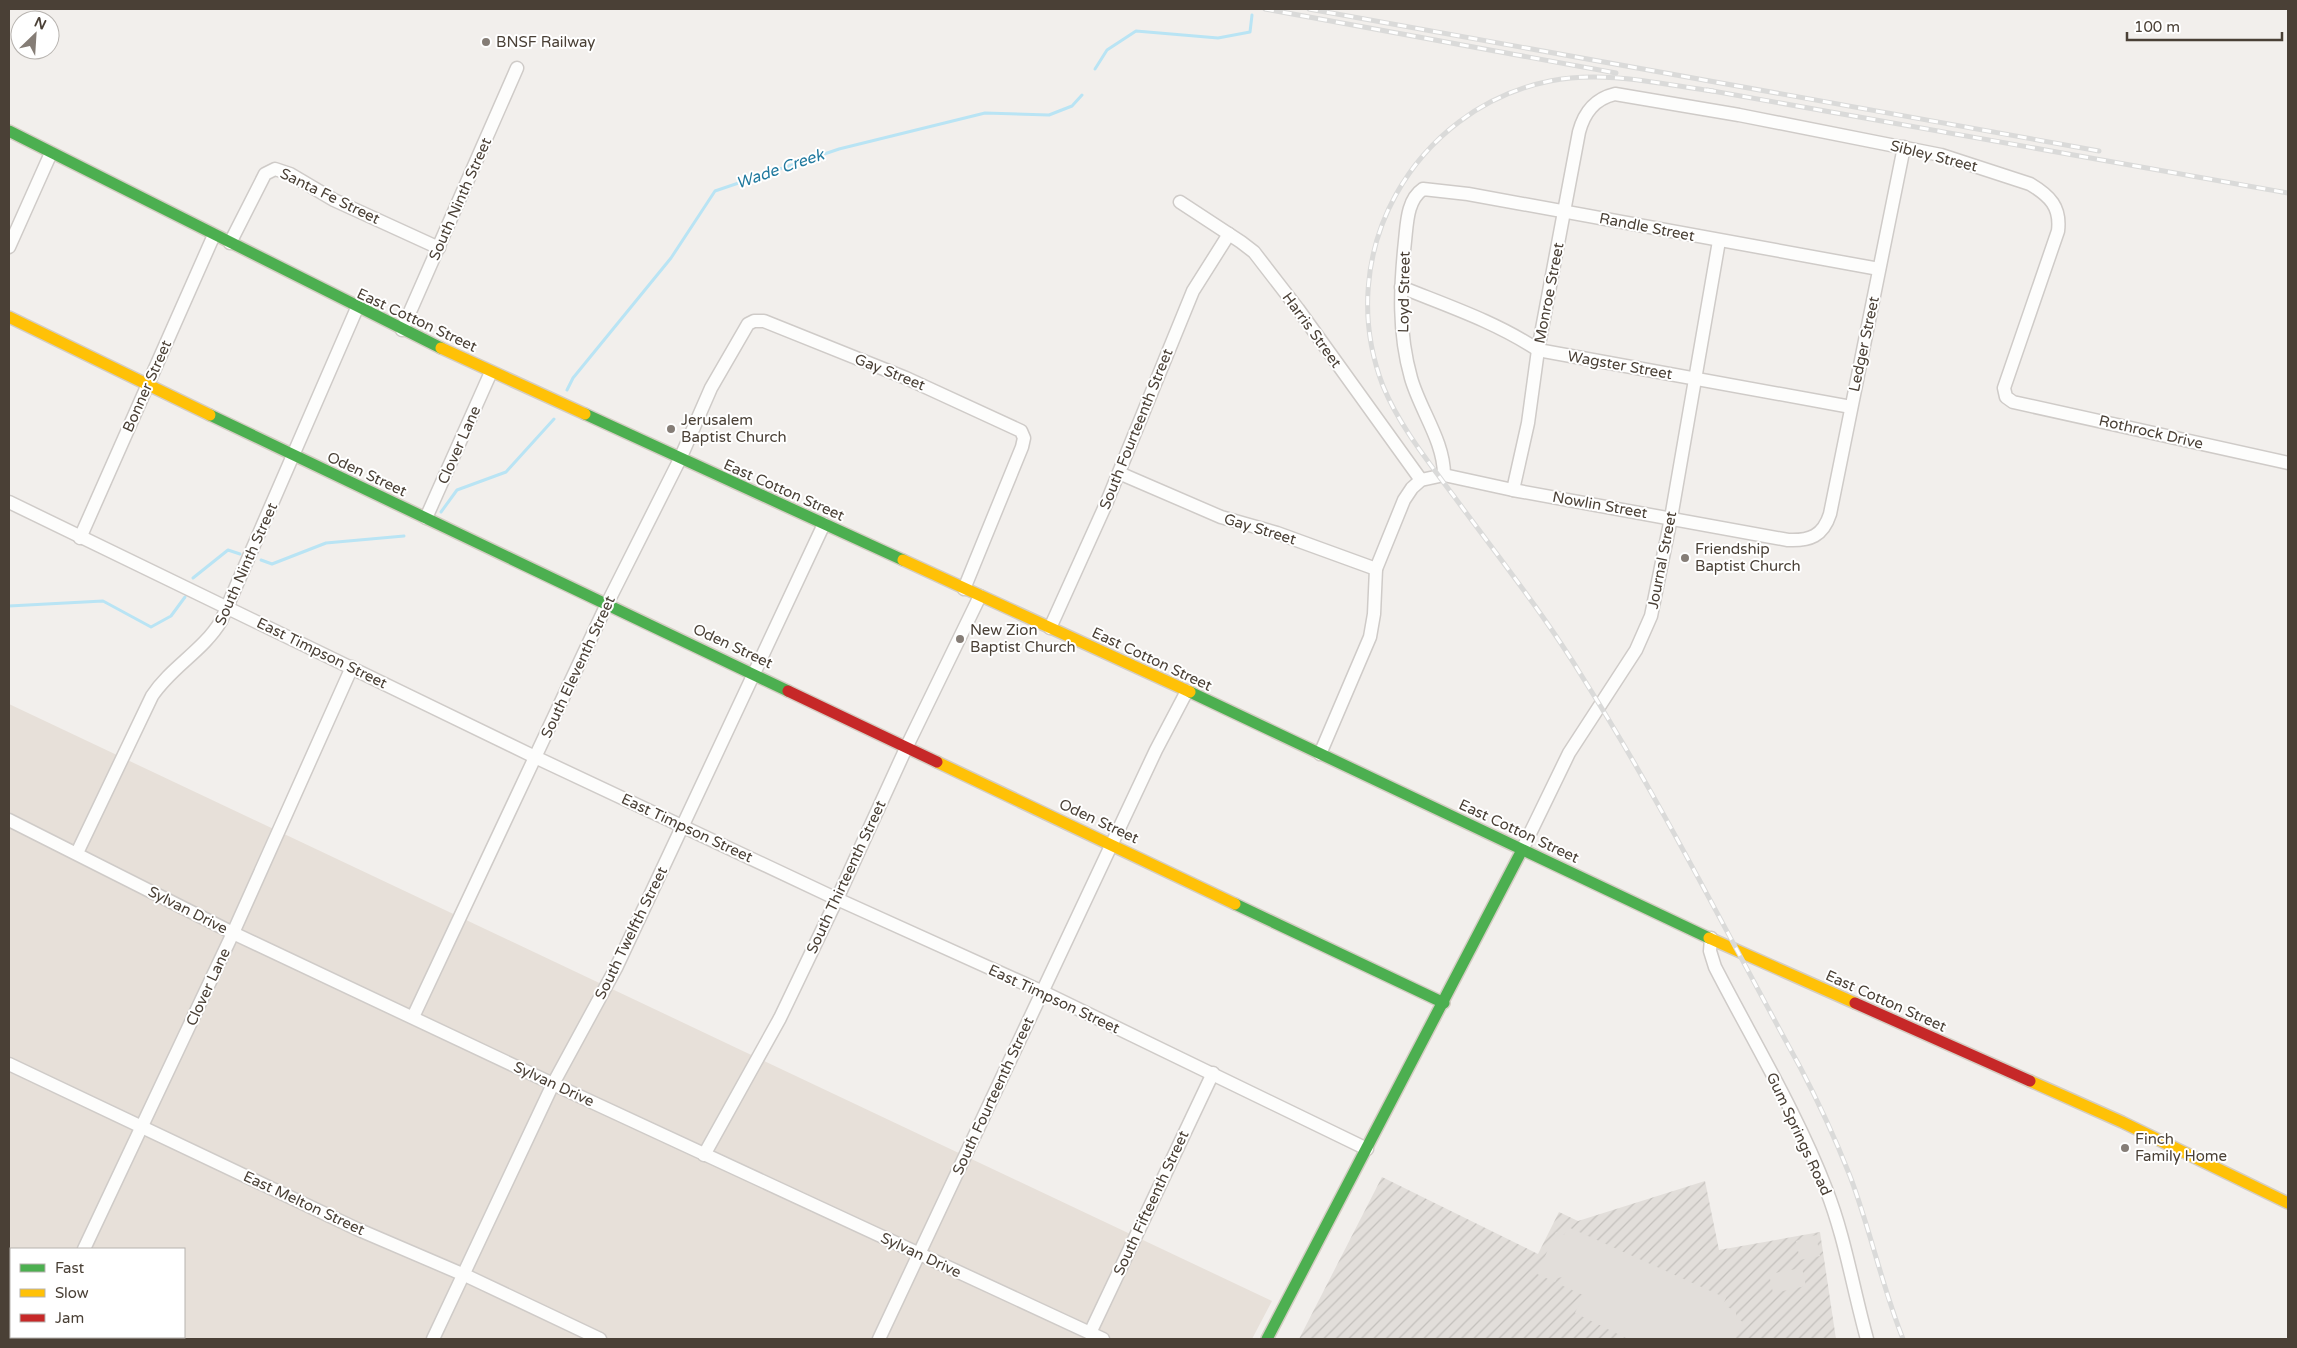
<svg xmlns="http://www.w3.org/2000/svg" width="2297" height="1348" font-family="'Varela Round',sans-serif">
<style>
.residential{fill:#e7e0d9;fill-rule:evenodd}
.industrial{fill:url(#industrial-furrows)}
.parking{fill:#e2deda}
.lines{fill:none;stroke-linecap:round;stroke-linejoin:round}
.stream{stroke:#b9e4f4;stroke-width:3}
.street-casing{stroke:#cfcbc8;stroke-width:15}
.fast-casing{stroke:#d4cdc3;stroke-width:14}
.slow-casing{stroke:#d4cdc3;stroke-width:14}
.jam-casing{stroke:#d4cdc3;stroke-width:14}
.street{stroke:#fdfdfc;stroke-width:12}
.fast{stroke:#4caf50;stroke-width:11}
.slow{stroke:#ffc107;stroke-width:11}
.jam{stroke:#c62828;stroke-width:11}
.rail-casing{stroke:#dadad9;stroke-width:5}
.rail{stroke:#fff;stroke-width:3;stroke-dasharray:9;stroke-linecap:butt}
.poi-dot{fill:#857d76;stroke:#fff;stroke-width:2}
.labels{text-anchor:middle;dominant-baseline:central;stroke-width:4;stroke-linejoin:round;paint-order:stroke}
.poi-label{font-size:15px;fill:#4a4036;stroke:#fff;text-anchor:start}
.street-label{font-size:15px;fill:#4a4036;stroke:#fff}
.water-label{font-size:16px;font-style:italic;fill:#20799e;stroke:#fff}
</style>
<defs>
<pattern id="industrial-furrows" width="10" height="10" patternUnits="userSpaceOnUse" patternTransform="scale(1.25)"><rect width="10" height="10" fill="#e2deda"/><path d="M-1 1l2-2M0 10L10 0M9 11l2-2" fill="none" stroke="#c3c0bc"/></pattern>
</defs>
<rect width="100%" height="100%" fill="#f2efec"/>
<path class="residential" d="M9,704L1272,1301L1252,1339H9ZM11,1249H184V1337H11Z"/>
<polygon class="industrial" points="1382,1177 1538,1254 1559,1212 1578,1221 1705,1181 1719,1250 1820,1232 1836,1339 1299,1339"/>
<g class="parking">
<polygon points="1568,1227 1726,1298 1723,1305 1736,1311 1736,1318 1743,1322 1735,1339 1628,1339 1575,1313 1583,1295 1561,1285 1563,1277 1557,1278 1555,1282 1537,1274 1556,1232 1564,1235"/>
<polygon points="1816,1235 1820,1256 1800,1260 1796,1241"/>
<polygon points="1802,1268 1806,1286 1773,1293 1769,1274"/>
</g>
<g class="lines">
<g class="stream">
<polyline points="1095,69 1107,50 1136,31 1218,38 1250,32 1252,15"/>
<polyline points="567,390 573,378 671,258 715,191 839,149 985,113 1049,115 1072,106 1082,95"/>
<polyline points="441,512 457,490 506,472 554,419"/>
<polyline points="261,560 272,564 326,543 404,536"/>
<polyline points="193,578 228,550 240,554"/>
<polyline points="9,606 103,601 151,627 171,616 185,597"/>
</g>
<defs>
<g id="street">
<polyline points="1180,202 1241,242 1254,252 1298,309 1421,480"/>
<polyline points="230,243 265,174 275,169 290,174 334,200 439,248"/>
<polyline points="9,247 51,153"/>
<path d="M1401,287C1448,306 1496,322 1538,350L1851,407"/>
<polyline points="402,330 517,68"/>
<polyline points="1119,473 1221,517 1277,533 1376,569"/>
<path d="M1444,475C1444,441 1420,410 1411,378C1398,332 1400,288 1405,241C1407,223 1407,200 1423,189L1468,194L1879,269"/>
<path d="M1513,490L1528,423L1538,350L1579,132C1584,113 1594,99 1615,94L1739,115L1941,155L2030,184C2050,196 2061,207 2058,231L2004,388L2006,397L2013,402L2288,463"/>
<polyline points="9,502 535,757 837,899 1043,992 1367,1149"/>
<polyline points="426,518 491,372"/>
<polyline points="80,538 214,235"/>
<polyline points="1050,628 1106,504 1193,291 1229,234"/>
<path d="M1320,754L1370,637L1374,614L1376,569L1404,500L1412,488L1421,480L1444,475L1513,490L1788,540C1810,541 1823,536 1830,514L1904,147"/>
<polyline points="9,820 233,933 553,1084 1103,1339"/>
<polyline points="1522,850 1569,753 1636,650 1651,616 1671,518 1719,241"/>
<path d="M77,853L152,696C171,667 203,651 221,621L357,308"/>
<path d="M1711,938L1710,951L1715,967C1752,1039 1797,1113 1826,1189C1845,1237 1853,1289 1867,1339"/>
<polyline points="413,1017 607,604 680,459 711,388 748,324 754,321 764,321 906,378 1021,431 1024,438 1022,447 964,589"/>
<polyline points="9,1064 357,1229 469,1277 600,1339"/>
<polyline points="704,1155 780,1018 837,899 907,746 980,596"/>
<polyline points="84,1249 233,933 352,667"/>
<polyline points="9,1283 11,1284"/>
<polyline points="1090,1333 1213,1073"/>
<polyline points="124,1337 130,1339"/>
<polyline points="42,1339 43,1337"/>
<polyline points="433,1339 553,1084 616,968 824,524"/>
<polyline points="879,1339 1156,750 1187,691"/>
</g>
<g id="fast">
<polyline points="9,131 441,348"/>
<polyline points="585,414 903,560"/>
<polyline points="210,415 788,691"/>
<polyline points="1190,692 1709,938"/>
<polyline points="1235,904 1444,1003"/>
<polyline points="1267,1339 1522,850"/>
</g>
<g id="slow">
<polyline points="9,317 210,415"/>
<polyline points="441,348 585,414"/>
<polyline points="903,560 1190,692"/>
<polyline points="937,762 1235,904"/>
<polyline points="1709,938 1855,1003"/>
<polyline points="2030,1081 2122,1122 2288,1203"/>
</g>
<g id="jam">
<polyline points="788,691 937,762"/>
<polyline points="1855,1003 2030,1081"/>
</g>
</defs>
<use href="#street" class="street-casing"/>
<use href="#fast" class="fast-casing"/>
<use href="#slow" class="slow-casing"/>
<use href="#jam" class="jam-casing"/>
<use href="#street" class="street"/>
<use href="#fast" class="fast"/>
<use href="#slow" class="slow"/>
<use href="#jam" class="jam"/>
<defs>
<g id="rail">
<polyline points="1265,9 1616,73"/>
<polyline points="1309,9 2099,151"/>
<polyline points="1707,90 2288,193"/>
<path d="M1713,91C1660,84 1604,70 1550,81C1413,109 1332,254 1383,386C1399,425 1427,460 1453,495C1497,555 1544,614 1583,678C1662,803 1728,936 1799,1065C1818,1101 1835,1138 1850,1176C1870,1229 1882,1286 1903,1339"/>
</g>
</defs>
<use href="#rail" class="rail-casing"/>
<use href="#rail" class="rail"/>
</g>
<g class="poi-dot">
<circle cx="486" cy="42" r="5"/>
<circle cx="671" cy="429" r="5"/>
<circle cx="1685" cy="558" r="5"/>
<circle cx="960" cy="639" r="5"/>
<circle cx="2125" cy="1148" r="5"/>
</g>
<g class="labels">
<g class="poi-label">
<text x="496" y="42">BNSF Railway</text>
<text x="681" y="420">Jerusalem<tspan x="681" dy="17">Baptist Church</tspan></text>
<text x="1695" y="549">Friendship<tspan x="1695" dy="17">Baptist Church</tspan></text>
<text x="970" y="630">New Zion<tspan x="970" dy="17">Baptist Church</tspan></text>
<text x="2135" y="1139">Finch<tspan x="2135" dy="17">Family Home</tspan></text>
</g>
<g class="street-label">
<text transform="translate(1934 156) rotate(14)">Sibley Street</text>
<text transform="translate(330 196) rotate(26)">Santa Fe Street</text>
<text transform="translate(460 199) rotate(-66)">South Ninth Street</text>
<text transform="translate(1647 227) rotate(11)">Randle Street</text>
<text transform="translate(1404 292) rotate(-89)">Loyd Street</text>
<text transform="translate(1549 293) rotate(-79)">Monroe Street</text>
<text transform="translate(417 320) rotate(25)">East Cotton Street</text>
<text transform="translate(1312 330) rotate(54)">Harris Street</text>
<text transform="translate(1864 344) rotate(-78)">Ledger Street</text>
<text transform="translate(1620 365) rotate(10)">Wagster Street</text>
<text transform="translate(890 372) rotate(22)">Gay Street</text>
<text transform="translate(147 386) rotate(-66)">Bonner Street</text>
<text transform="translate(1136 429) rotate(-68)">South Fourteenth Street</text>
<text transform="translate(2151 432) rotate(13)">Rothrock Drive</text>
<text transform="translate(459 445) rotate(-66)">Clover Lane</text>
<text transform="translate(367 474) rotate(25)">Oden Street</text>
<text transform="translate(784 490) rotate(24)">East Cotton Street</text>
<text transform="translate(1600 505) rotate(10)">Nowlin Street</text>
<text transform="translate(1260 529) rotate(17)">Gay Street</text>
<text transform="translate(1662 560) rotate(-79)">Journal Street</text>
<text transform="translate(246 564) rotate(-66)">South Ninth Street</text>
<text transform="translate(733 646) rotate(25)">Oden Street</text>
<text transform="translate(322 653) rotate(26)">East Timpson Street</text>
<text transform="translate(1152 659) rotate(25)">East Cotton Street</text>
<text transform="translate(578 667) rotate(-65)">South Eleventh Street</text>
<text transform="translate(1099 821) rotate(25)">Oden Street</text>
<text transform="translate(687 828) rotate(25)">East Timpson Street</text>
<text transform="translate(1519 831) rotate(25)">East Cotton Street</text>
<text transform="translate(846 877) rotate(-65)">South Thirteenth Street</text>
<text transform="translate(188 910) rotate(27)">Sylvan Drive</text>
<text transform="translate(631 933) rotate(-64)">South Twelfth Street</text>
<text transform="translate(208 987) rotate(-65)">Clover Lane</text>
<text transform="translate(1054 999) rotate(25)">East Timpson Street</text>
<text transform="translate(1886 1001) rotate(24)">East Cotton Street</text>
<text transform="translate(554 1084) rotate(25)">Sylvan Drive</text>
<text transform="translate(993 1096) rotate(-65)">South Fourteenth Street</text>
<text transform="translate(1799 1134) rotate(65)">Gum Springs Road</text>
<text transform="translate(304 1203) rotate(25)">East Melton Street</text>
<text transform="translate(1151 1203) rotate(-65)">South Fifteenth Street</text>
<text transform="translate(921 1255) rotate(25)">Sylvan Drive</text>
</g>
<g class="water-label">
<text transform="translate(780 169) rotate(-19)">Wade Creek</text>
</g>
</g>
<rect width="2297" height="1348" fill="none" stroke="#4a4036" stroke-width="20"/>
<rect x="10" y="1248" width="175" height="90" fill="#ffffff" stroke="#b7b3af"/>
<rect x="20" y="1264" width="25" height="8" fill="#4caf50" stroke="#b7b3af"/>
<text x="55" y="1273" font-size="15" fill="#4a4036">Fast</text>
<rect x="20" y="1289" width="25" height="8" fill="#ffc107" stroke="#b7b3af"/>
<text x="55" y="1298" font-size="15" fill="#4a4036">Slow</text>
<rect x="20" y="1314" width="25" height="8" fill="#c62828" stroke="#b7b3af"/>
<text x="55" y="1323" font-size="15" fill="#4a4036">Jam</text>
<g transform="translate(35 35) rotate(25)"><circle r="24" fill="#ffffff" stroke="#b7b3af"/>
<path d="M0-4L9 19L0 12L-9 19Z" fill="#857d76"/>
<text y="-8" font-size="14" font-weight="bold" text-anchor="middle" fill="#4a4036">N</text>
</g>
<path d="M2127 32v8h155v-8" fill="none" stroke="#4a4036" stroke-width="2.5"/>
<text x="2134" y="32" font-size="15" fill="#4a4036" stroke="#ffffff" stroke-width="4" paint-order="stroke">100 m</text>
</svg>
